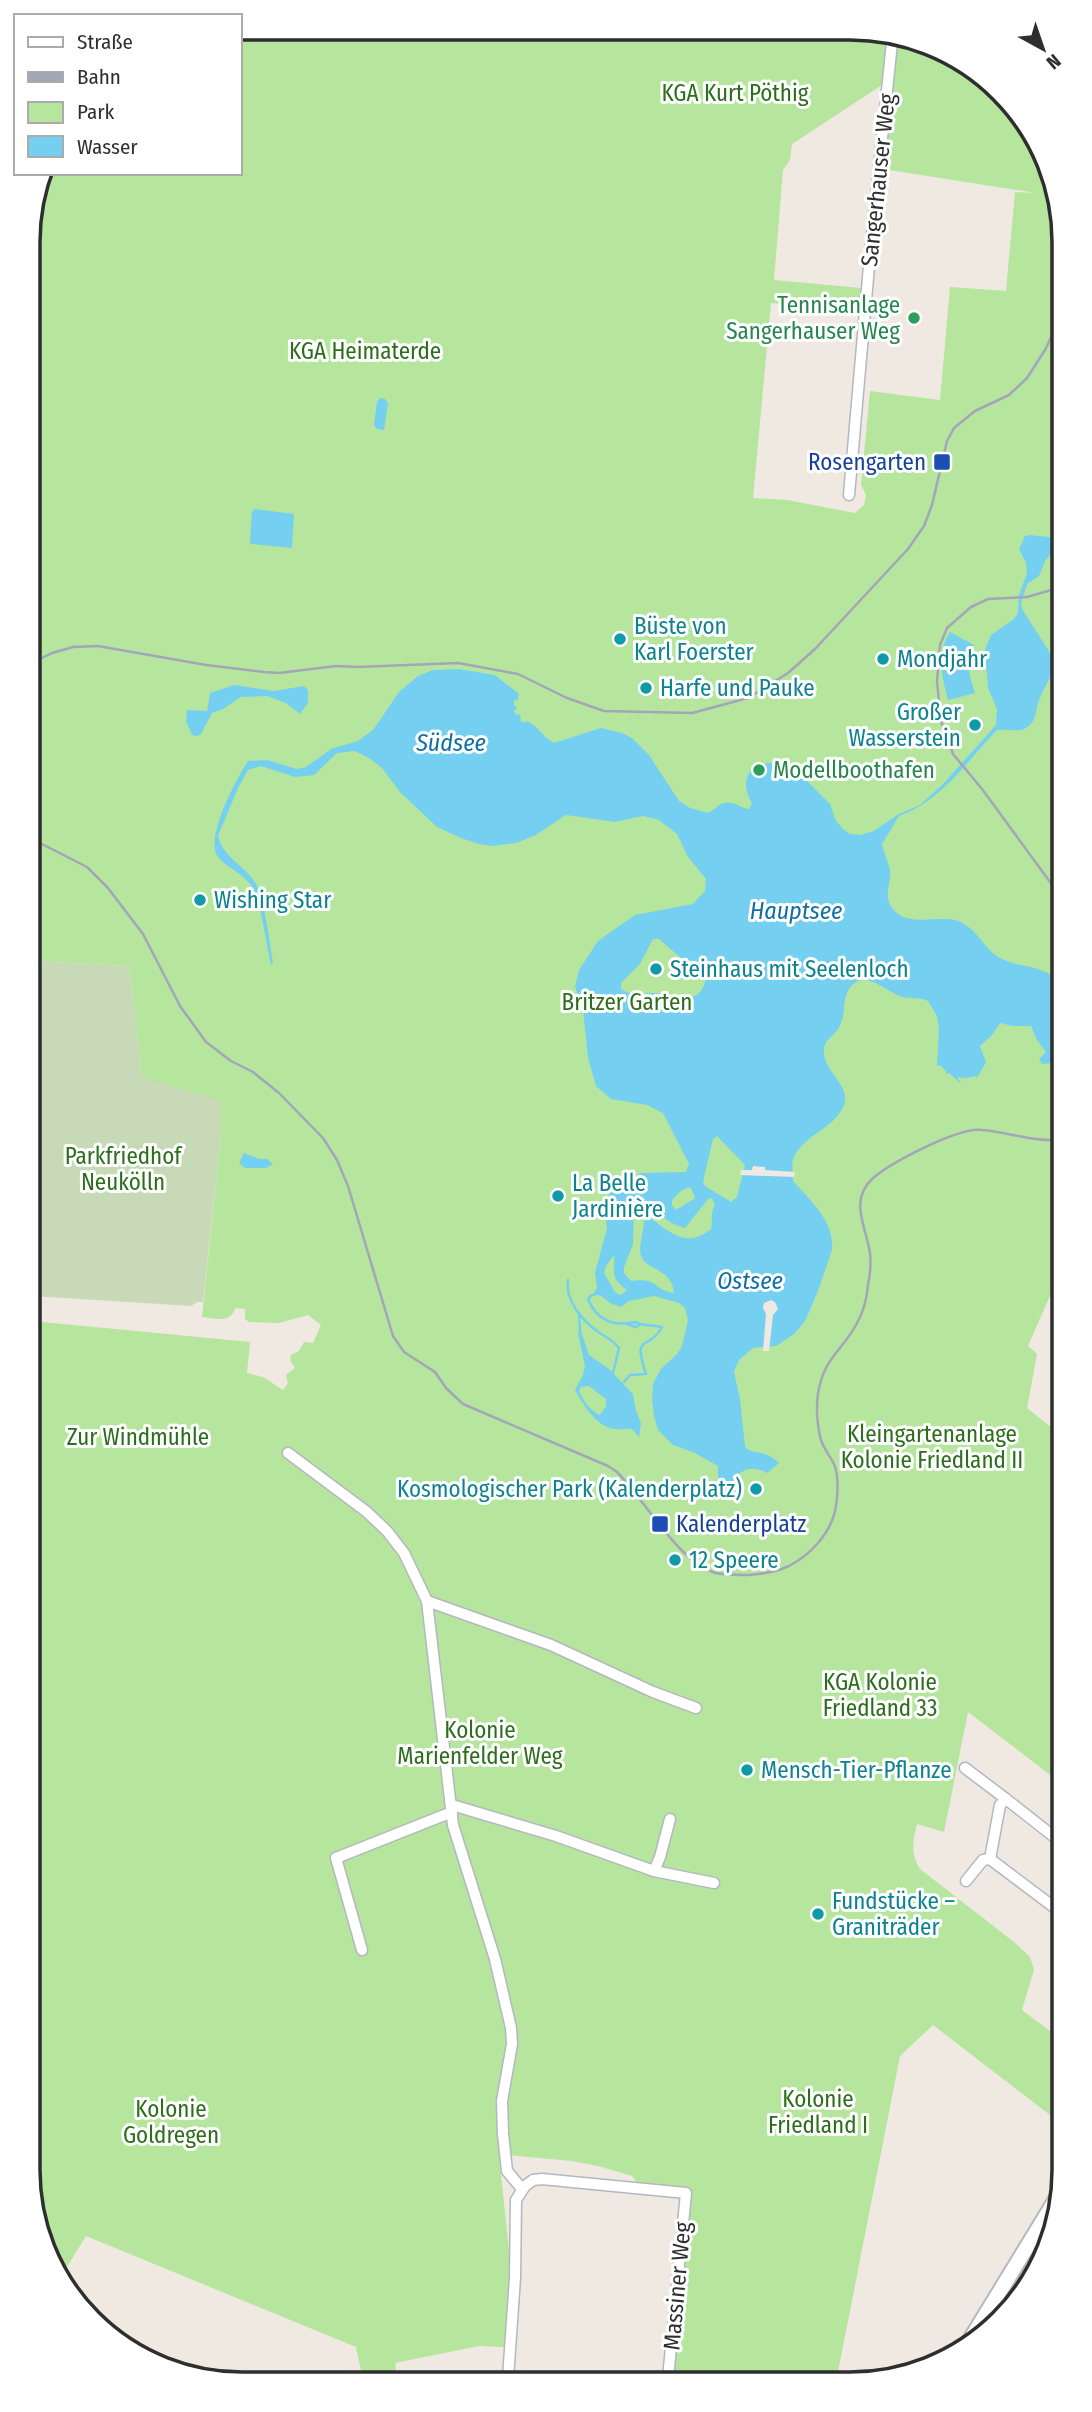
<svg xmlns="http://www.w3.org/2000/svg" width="1092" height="2412" font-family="'Fira Sans Condensed',sans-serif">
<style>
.green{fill:#b6e59e}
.cemetery{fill:#c8d9b8}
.water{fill:#75cff0;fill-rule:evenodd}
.pier{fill:#efe9e1}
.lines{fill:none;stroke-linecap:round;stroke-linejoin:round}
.stream{stroke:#75cff0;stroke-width:2.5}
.street-casing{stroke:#b4b7c1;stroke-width:13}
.secondary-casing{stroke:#b4b7c1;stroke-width:18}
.street{stroke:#fff;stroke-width:10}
.secondary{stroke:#fff;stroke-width:14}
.rail{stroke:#a3a6b8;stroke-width:2.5}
.leisure-dot{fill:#2e9e5b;stroke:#fff;stroke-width:2.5}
.transit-dot{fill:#1a4fb4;stroke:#fff;stroke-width:2.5}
.culture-dot{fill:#0f9aa8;stroke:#fff;stroke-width:2.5}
.labels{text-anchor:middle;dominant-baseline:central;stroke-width:6;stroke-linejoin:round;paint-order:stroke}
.park-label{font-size:23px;fill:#2c6e1b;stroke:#fff}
.street-label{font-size:23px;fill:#2e2e2e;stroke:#fff}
.leisure-label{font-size:23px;fill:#27864d;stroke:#fff;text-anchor:end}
.transit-label{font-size:23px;fill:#164399;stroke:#fff;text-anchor:end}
.culture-label{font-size:23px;fill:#0d838f;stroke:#fff;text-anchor:start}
.water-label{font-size:24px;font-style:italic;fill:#0d6fa3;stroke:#fff}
.rim{fill:none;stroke:#2e2e2e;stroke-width:3.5}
</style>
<rect width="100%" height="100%" fill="#efe9e1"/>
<path class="green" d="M240,29L888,32L882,85L792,144L790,160L783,170L774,280L861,288L859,310L771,303L753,498L787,500L855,513L864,505L866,495L861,485L870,391L940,400L950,287L1006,291L1015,192L1036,193L883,169L899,36L991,82L1028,124L1057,187L1060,1273L1028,1346L1037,1354L1027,1408L1061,1435L1062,1784L968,1712L944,1832L917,1824C913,1841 910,1853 920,1869L1014,1942L1030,1957L1034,1970L1022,2010L1063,2041V2125L933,2025L900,2056L837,2377L672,2378L689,2191L639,2185L632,2176L598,2166L571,2161L499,2154L510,2261L504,2347L479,2346L395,2363L397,2379H363L356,2347L86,2236L59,2280L35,2225L32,1321L250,1342L247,1373L263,1377L283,1390L288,1383L286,1375L295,1368L290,1360L291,1355L299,1351L304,1342L313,1343L321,1325L308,1315L279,1323L249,1322L245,1319V1309L235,1308C231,1324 215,1318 202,1317L221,1135L142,1078L129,966L31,961L28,228L43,173H240Z"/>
<polygon class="cemetery" points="31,961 129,966 142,1078 221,1100 221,1135 203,1302 197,1302 191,1306 32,1296"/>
<g class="water">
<polygon points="380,398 385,399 388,403 384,430 377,429 374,425 377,402"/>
<polygon points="255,509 294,514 292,548 251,544 250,541 252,511"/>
<path d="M1029,535L1058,538V546L1045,561L1039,576L1027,584L1021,604L1022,609L1054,659C1055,674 1044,686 1039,700C1035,711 1037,723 1024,729C1016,732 1005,729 997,730C965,763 943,800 899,816L882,844C884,853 888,861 890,870C892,883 883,894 891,906C903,928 935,916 955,920C977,926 983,949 1000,958C1019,968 1038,964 1059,980L1060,1057L1052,1063L1042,1064L1039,1059L1046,1052L1037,1040L1031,1026H1013L1000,1023L992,1035L980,1046L986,1062L977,1078L976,1076L967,1078L957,1077L961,1083L959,1082L949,1073L946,1074V1071L940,1065L937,1066L939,1028L937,1016L928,1001C920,997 911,999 902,997C886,992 864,967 849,989C842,999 846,1014 840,1025C836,1036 823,1039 824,1052C824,1072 851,1085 844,1105C834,1130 801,1135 793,1160C791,1167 794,1174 793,1181C810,1200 835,1222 832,1250L818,1291L806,1319L801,1326L794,1334L776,1346L753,1348L740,1359L736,1366L734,1372L740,1399L745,1447C754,1456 764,1448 779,1463L767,1473C748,1462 731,1474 731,1495L723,1493L718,1488V1466L693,1452L673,1445L658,1430L654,1416L652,1399L653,1384L661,1369L677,1354L682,1346L688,1320L685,1308L679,1303L654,1296L629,1301L621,1307L610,1303L600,1295L592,1296L597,1288L595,1273L607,1228L604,1203L610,1193L641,1173L686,1172L689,1164L663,1113L647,1105L611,1099L596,1086L588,1058L583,1009L575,987L579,970L598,941L635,915L693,904L705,891L706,879L688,857L677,834L659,820L643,816L615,822L566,815L536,835L516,843L493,846L479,844L461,838L437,827L400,792L382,768L369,758L355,751L337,753L314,775L295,777L261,766L248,770L238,788L218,836C224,860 249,867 258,888C265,904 270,945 273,963L271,965C267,947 261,904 254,890C246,874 228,869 218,857C204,838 237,778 248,761L267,760L297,769L306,767L331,749L358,741L373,730L399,692L418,676L433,670L459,669L495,675L519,694L517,701L514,700V706H516L517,709L514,711L516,715L519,714L521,717L520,720L524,723L526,721C538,725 542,737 554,743L601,728L622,733L632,738L649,755L679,801L690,808L708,813C713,811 719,804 724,803C734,800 741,809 749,809L752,803C736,777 754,756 784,765L789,774L805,776L809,783L830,804L836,821L843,829L850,834L860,835L874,831L899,814L920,805L944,783L996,725L997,709L988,688L985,650L991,635L1014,619L1018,613L1019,595L1027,573L1026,563L1019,549L1025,536ZM653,939H659L682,959L701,962L708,970C701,1012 682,993 653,993C641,993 631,996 621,989V983L640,964ZM717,1136L745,1165L737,1197L731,1202L705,1186L703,1182L713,1139ZM690,1187L695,1197L694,1199L676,1210L672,1205V1200L682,1190ZM712,1198L715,1205C710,1213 713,1220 711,1229C686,1249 670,1232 650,1218L644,1221C644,1231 638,1247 641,1256C645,1270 672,1268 674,1293C653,1290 659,1277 631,1281L624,1273V1267L633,1244L634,1209L641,1205C657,1210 669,1225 685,1228L708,1199ZM614,1255C615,1273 609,1277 627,1290L621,1295L615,1292L604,1273L606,1266Z"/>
<path d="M950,632L974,645C964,661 970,676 975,693L948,700C942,676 936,654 950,632Z"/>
<polygon points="234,685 274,691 304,686 308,690 308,703 300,714 286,703 267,696 241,697 223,709 212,713 201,734 197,736 192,735 186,721 187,710 207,711 210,693"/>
<polygon points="244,1153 259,1159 267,1159 273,1164 266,1168 245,1168 239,1163"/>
<path d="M581,1331L589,1355L609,1369L633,1394L636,1411L641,1423L639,1437L632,1429C626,1428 620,1430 615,1429C596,1427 583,1404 575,1390L583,1375L585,1366L578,1333ZM589,1386L606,1399V1406L600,1415C591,1412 582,1399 579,1391L581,1387Z"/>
</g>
<g class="pier">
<polygon points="753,1166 765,1167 765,1170 795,1172 794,1177 740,1175 741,1170 752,1170"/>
<polygon points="771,1300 775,1302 778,1309 773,1315 769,1351 763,1351 766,1314 763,1308 764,1303"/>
</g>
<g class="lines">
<g class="stream">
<path d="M568,1280C565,1300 581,1319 597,1331C605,1337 612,1339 619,1348L613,1373"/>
<path d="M592,1295L588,1299C596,1320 614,1327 635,1322L640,1324L662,1327C648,1353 632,1331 646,1374L630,1375L624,1382"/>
<polyline points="579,1313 580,1331"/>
<polyline points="627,1324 636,1327 640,1324"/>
</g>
<defs>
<g id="street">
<polyline points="849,495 871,243 893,33"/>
<polyline points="288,1453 367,1512 387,1531 404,1553 427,1601 453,1825 495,1959 511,2028 512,2044 502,2101 503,2134 507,2171 522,2189"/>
<polyline points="427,1601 551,1645 653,1692 696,1708"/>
<polyline points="965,1768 1006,1799"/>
<polyline points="452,1805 556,1836 654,1871 714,1883"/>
<polyline points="1062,1843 1006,1799 1000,1805 990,1859 1063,1914"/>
<polyline points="654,1871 660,1857 670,1819"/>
<polyline points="966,1881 983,1860 990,1859"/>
<polyline points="362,1950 336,1858 452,1812"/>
<polyline points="508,2378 515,2278 516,2200 525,2186 533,2180 542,2179 686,2193 668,2378"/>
</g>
<polyline id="secondary" points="964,2350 1063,2188"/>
</defs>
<use href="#street" class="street-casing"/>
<use href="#secondary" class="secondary-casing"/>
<use href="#street" class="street"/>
<use href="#secondary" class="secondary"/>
<g class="rail">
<polyline points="1058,588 1027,597 988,599 971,607 947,628 940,645 937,681 941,721 953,754 982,789 1050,882 1059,899"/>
<polyline points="30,664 52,653 73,647 98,646 206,665 264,672 279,673 336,666 358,667 458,663 518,674 567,698 604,711 692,713 748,698 788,673 815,649 908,549 924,526 932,505 947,441 954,428 975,411 1009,395 1027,378 1045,350 1057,325"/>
<path d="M31,833L40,843L87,867L108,888L143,934L180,1006L206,1042L231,1061L253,1072L279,1093L323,1138L337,1160L348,1186L393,1336L404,1352L435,1372L446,1388L463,1404L608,1466L617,1472C645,1500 678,1562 716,1573C726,1575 738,1575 748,1575C762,1574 776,1572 789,1566C810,1555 830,1534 835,1511C838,1498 839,1475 834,1464C830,1456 824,1449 821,1440C817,1425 816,1409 818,1393C824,1358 841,1352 856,1325C863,1313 867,1298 868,1285C870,1275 871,1263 870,1253C866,1226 849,1201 872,1179C890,1163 958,1127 982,1130C1008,1132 1033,1142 1060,1140"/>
</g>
</g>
<g class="leisure-dot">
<circle cx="914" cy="318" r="7"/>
<circle cx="759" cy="770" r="7"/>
</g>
<g class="transit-dot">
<rect x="933" y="453" width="18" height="18" rx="3.5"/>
<rect x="651" y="1515" width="18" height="18" rx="3.5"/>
</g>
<g class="culture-dot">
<circle cx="620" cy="639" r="7"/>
<circle cx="883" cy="659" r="7"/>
<circle cx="646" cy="688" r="7"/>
<circle cx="975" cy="725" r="7"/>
<circle cx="200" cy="900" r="7"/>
<circle cx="656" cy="969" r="7"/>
<circle cx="558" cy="1196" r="7"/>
<circle cx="756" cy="1489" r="7"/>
<circle cx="675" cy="1560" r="7"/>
<circle cx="747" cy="1770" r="7"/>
<circle cx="818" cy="1914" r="7"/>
</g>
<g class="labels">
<g class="park-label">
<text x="735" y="93">KGA Kurt Pöthig</text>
<text x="365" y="351">KGA Heimaterde</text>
<text x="627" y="1002">Britzer Garten</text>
<text x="123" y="1156">Parkfriedhof<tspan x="123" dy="26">Neukölln</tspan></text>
<text x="932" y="1434">Kleingartenanlage<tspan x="932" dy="26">Kolonie Friedland II</tspan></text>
<text x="138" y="1437">Zur Windmühle</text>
<text x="880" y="1682">KGA Kolonie<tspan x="880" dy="26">Friedland 33</tspan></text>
<text x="480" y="1730">Kolonie<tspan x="480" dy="26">Marienfelder Weg</tspan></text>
<text x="818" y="2099">Kolonie<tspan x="818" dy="26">Friedland I</tspan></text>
<text x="171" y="2109">Kolonie<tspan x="171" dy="26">Goldregen</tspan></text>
</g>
<g class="street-label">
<text transform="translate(878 180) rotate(-84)">Sangerhauser Weg</text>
<text transform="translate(677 2286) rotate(-85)">Massiner Weg</text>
</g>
<g class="leisure-label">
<text x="900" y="305">Tennisanlage<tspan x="900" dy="26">Sangerhauser Weg</tspan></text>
<text x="773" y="770" text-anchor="start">Modellboothafen</text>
</g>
<g class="transit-label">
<text x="926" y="462">Rosengarten</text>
<text x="676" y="1524" text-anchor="start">Kalenderplatz</text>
</g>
<g class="culture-label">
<text x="634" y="626">Büste von<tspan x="634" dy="26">Karl Foerster</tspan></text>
<text x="897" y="659">Mondjahr</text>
<text x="660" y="688">Harfe und Pauke</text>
<text x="961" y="712" text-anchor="end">Großer<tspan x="961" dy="26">Wasserstein</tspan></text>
<text x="214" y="900">Wishing Star</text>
<text x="670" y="969">Steinhaus mit Seelenloch</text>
<text x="572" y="1183">La Belle<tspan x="572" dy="26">Jardinière</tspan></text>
<text x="742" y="1489" text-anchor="end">Kosmologischer Park (Kalenderplatz)</text>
<text x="689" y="1560">12 Speere</text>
<text x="761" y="1770">Mensch-Tier-Pflanze</text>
<text x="832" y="1901">Fundstücke –<tspan x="832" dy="26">Graniträder</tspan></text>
</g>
<g class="water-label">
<text x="451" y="743">Südsee</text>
<text x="796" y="911">Hauptsee</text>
<text x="750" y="1281">Ostsee</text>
</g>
</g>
<path d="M0 0H1092V2412H0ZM242 40H850A202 202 0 0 1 1052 242V2170A202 202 0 0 1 850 2372H242A202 202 0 0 1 40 2170V242A202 202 0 0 1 242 40Z" fill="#fff" fill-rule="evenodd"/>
<path class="rim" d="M242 40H850A202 202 0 0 1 1052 242V2170A202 202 0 0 1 850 2372H242A202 202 0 0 1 40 2170V242A202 202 0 0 1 242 40Z"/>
<rect x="14" y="14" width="228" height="161" fill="#ffffff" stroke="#ababab" stroke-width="2"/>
<rect x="28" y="37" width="35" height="10" fill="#ffffff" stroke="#ababab" stroke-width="2"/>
<text x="77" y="49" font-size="21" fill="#2e2e2e">Straße</text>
<rect x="28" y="72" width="35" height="10" fill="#a3a6b8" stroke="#ababab" stroke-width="2"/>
<text x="77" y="84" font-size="21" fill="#2e2e2e">Bahn</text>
<rect x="28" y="102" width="35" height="21" fill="#b6e59e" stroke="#ababab" stroke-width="2"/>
<text x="77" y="119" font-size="21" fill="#2e2e2e">Park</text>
<rect x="28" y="136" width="35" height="21" fill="#75cff0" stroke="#ababab" stroke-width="2"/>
<text x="77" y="154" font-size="21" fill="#2e2e2e">Wasser</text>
<g transform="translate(1043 49) rotate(140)" stroke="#ffffff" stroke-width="5" paint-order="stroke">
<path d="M0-5L12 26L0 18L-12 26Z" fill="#2e2e2e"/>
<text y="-10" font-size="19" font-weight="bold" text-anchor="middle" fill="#2e2e2e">N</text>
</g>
</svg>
